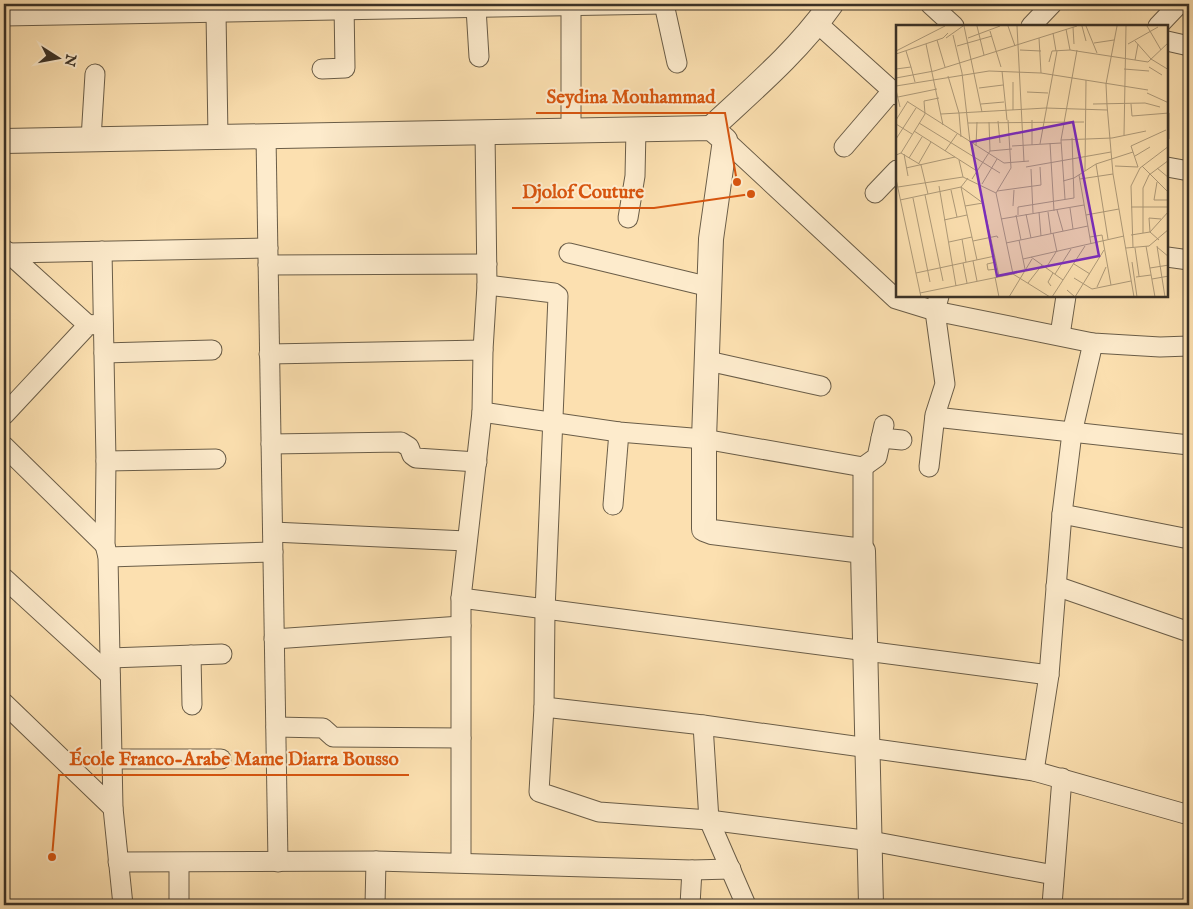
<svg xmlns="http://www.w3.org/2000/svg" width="1193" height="909" font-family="'IM FELL English',serif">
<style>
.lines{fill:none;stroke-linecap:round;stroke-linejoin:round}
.minor-casing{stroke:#6a5d48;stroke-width:21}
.tertiary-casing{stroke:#6a5d48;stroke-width:26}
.minor{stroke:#fdebcc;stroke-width:19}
.tertiary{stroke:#fdebcc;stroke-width:24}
.inset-road{fill:none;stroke:#ae9a79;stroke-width:1}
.view{fill:#7b2cbf;fill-opacity:0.15;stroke:#7b2cbf;stroke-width:2.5}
.inset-edge{fill:none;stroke:#3a3126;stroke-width:2.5}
.leader{fill:none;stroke:#d7550f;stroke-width:2}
.callout-dot{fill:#d7550f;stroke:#fdebcc;stroke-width:2}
.callout-label{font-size:19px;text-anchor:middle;font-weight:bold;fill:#d7550f;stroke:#fdebcc;stroke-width:4;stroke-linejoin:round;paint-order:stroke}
</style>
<rect width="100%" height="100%" fill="#fce0b0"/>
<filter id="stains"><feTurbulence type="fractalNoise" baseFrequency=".004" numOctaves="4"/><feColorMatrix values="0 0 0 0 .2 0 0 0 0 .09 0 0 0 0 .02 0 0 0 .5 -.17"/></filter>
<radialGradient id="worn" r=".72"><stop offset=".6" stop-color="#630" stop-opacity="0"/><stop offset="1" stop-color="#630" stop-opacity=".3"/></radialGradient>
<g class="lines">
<defs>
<g id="minor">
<polyline points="664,4 677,63"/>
<polyline points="930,4 954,26"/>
<polyline points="571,6 571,131"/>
<polyline points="476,8 479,57"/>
<polyline points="216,13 218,137"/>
<polyline points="4,16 664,4"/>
<polyline points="817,23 897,95"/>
<polyline points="1031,26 1052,4"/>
<polyline points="1158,26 1179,4"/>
<polyline points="1167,41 1189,46"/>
<polyline points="322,69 345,68 344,4"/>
<polyline points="266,136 278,862"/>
<polyline points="91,139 95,74"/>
<polyline points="725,140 896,299 935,311 1093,343 1160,347 1189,346"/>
<polyline points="844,147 892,91"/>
<polyline points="1167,167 1189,171"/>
<polyline points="875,193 897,170"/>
<polyline points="628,218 635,176 636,129"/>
<polyline points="5,250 88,325"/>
<polyline points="102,251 106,461 105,545 108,557 113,808 123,905"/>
<polyline points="9,253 268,248"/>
<polyline points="569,253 710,287"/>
<polyline points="1167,257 1189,260"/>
<polyline points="268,265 487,264"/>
<polyline points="487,285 554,293 558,296 545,611 544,707 539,792 599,812 709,820 871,841 1054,875"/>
<polyline points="1060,335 1066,296"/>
<polyline points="104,353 212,350"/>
<polyline points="269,354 483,350"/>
<polyline points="708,361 821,386"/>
<polyline points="482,412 619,432 704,439 863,467 877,457 884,425"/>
<polyline points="4,415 88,325 103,324"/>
<polyline points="935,417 1189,445"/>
<polyline points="881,438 902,440"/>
<polyline points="271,444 401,442 409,447 412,455 416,458 477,462"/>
<polyline points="4,446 105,545"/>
<polyline points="106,461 216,459"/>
<polyline points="929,467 935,415 945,384 935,311 939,296"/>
<polyline points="613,505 619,432"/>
<polyline points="1062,514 1189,539"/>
<polyline points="273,532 466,541"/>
<polyline points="863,551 863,467"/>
<polyline points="108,557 273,552"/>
<polyline points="4,578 110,675"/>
<polyline points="1056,586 1189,632"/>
<polyline points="461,598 1049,675"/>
<polyline points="274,639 461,626"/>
<polyline points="191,655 192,705"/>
<polyline points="110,658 222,654"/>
<polyline points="4,703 113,808"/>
<polyline points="544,707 703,725 1034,771 1189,815"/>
<polyline points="703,725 709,820 746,905"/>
<polyline points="276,727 323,728 333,737 461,738"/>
<polyline points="112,759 221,759"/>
<polyline points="1034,771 1049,675 1062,514 1072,433 1093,343"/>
<polyline points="118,862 376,861 692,870 731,869"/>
<polyline points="461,862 461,598 482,412 483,350 487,285 485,132"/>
<polyline points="179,905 179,863"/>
<polyline points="375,905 376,861"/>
<polyline points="690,905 692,870"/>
<polyline points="1052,905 1062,778"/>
</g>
<g id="tertiary">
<path d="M711,128C753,89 798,51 831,4"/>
<polyline points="4,141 711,128 725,140 711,239 704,439 704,529 712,532 863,551 871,905"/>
</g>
</defs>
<use href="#minor" class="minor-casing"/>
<use href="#tertiary" class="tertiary-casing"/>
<use href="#minor" class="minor"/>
<use href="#tertiary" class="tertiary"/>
</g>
<g transform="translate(896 25)">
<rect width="272" height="272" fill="#fce0b0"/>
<path class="inset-road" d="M68,1L86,87M81,1L88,30M112,1L119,21M121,1L128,137M186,1L190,16M190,1L201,28M221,1L210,59L211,80L217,149L238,272M251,1L265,25M177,2L178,19M170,4L174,25M94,6L105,42M157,8L160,26M57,10L66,48L74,117M50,13L67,1M72,13L104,1M143,13L145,48M41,15L49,42M239,16L255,34L273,45M198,18L218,15M30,19L47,100M232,19L262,2M61,21L96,11M124,25L145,26M0,26L49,1M10,26L15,42M0,29L47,13L52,8M239,35L242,19M153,37L156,26L174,25L252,37L273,17M253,42L266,50M0,44L15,42L19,57M228,44L253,46M106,46L111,95M52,51L63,88L65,112M0,53L38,46L181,1M117,57V85M0,61L93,46L145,48L252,65M83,63L107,60M0,65L4,82M131,67L152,68M251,68L273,78M2,72L41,64M12,77L108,138L133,136M85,79L108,77M197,79L249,78L264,82M235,79L236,91L273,88M273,88V114M45,89L150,83L211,85M0,95L12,76M112,95L115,143L100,168L117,249L154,272M102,96L104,118M23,98L104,148M72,98L188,97M0,99L16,109M18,106L81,146M228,110L230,1M0,114L20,83M165,115L216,113L250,106M154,118L158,186M144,119L161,26M136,120V95M80,121L81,97M116,121L165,118M49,126L61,109M94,126L116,124M5,128L25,140L32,169M8,129L12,151M0,130L5,128L29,89L28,76L43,73M239,131L254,122M13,133L26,112M63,135L67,152M23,138L35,117M200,139L212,214M219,141L242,142M246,141L273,168M130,142L215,127M242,142L235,121L270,105M10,143L59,132M261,143L273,153M135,144L137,188M189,146L190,55M183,150L195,219M0,154L25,272M76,154L94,126L93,97M184,154L217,149M167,156L178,153L200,139L237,127M261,157L258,175H273M86,159L101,134M43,161L60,261M2,162L67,152L100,168M65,162L81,235M65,162L87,178M55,165L61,192M101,166L145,160L144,142M29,170L47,256M17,173L34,257M169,174L165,115L181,25M4,175L65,162L72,153M87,178L103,251M69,181L87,178M117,181L118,165M235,182H273M174,183L177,204M161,185L167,206M143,187L145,211M152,187L155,209M130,189L135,213M120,190L125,215M122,190V182L178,173L176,113M190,190L223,184M105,194L188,180M48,195L71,190M157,208L161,227M247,208V163L253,150L273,135M235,210L254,207L273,186M194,212L206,210L215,260M66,214L70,237M123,215L129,244M263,215L254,207L253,193L265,194M77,216L101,211L102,213M53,217L76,212M110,218L192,201M250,221L259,272M261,221L269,272M261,222L273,232M230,223L253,221L273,204M237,223L235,161L244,143L273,121M239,223L243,251M135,232L167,255M127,234L228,211M77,236L81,256M100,237L91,239L92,245L101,244M236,237L241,272M67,238L71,258M178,239L194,249M150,243L160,227M254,243L273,240M20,248L99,231M159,249L175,224M99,252L103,272M240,252L255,250M178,253L196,264L235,256M256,254L273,251M132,258L146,240M155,261L152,257L157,248M201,262L210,242M171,265L179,272L208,225M24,268L117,249M113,272L136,234M156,272L189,221"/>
<path class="view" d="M177,97L203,231L101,251L75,117Z"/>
<rect width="272" height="272" class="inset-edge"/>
</g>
<path class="leader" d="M737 182L725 113H536M751 194L654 208H512M52 857L59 775H409"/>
<g class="callout-dot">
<circle cx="737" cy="182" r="5"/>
<circle cx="751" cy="194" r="5"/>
<circle cx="52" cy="857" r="5"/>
</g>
<g class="callout-label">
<text x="631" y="103">Seydina Mouhammad</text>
<text x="583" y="198">Djolof Couture</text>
<text x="234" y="765">École Franco-Arabe Mame Diarra Bousso</text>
</g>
<rect width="1193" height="909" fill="none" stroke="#fce0b0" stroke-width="20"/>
<rect x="5" y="5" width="1183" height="899" fill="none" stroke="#3a3126" stroke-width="2.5"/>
<rect x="10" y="10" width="1173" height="889" fill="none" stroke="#3a3126"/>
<g transform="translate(58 58) rotate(101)" stroke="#fdebcc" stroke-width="4" paint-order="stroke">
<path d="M0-4L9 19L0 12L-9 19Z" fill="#3a3126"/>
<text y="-8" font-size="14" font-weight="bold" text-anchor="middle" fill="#3a3126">N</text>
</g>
<rect width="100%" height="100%" filter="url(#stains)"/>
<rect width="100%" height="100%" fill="url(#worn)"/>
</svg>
